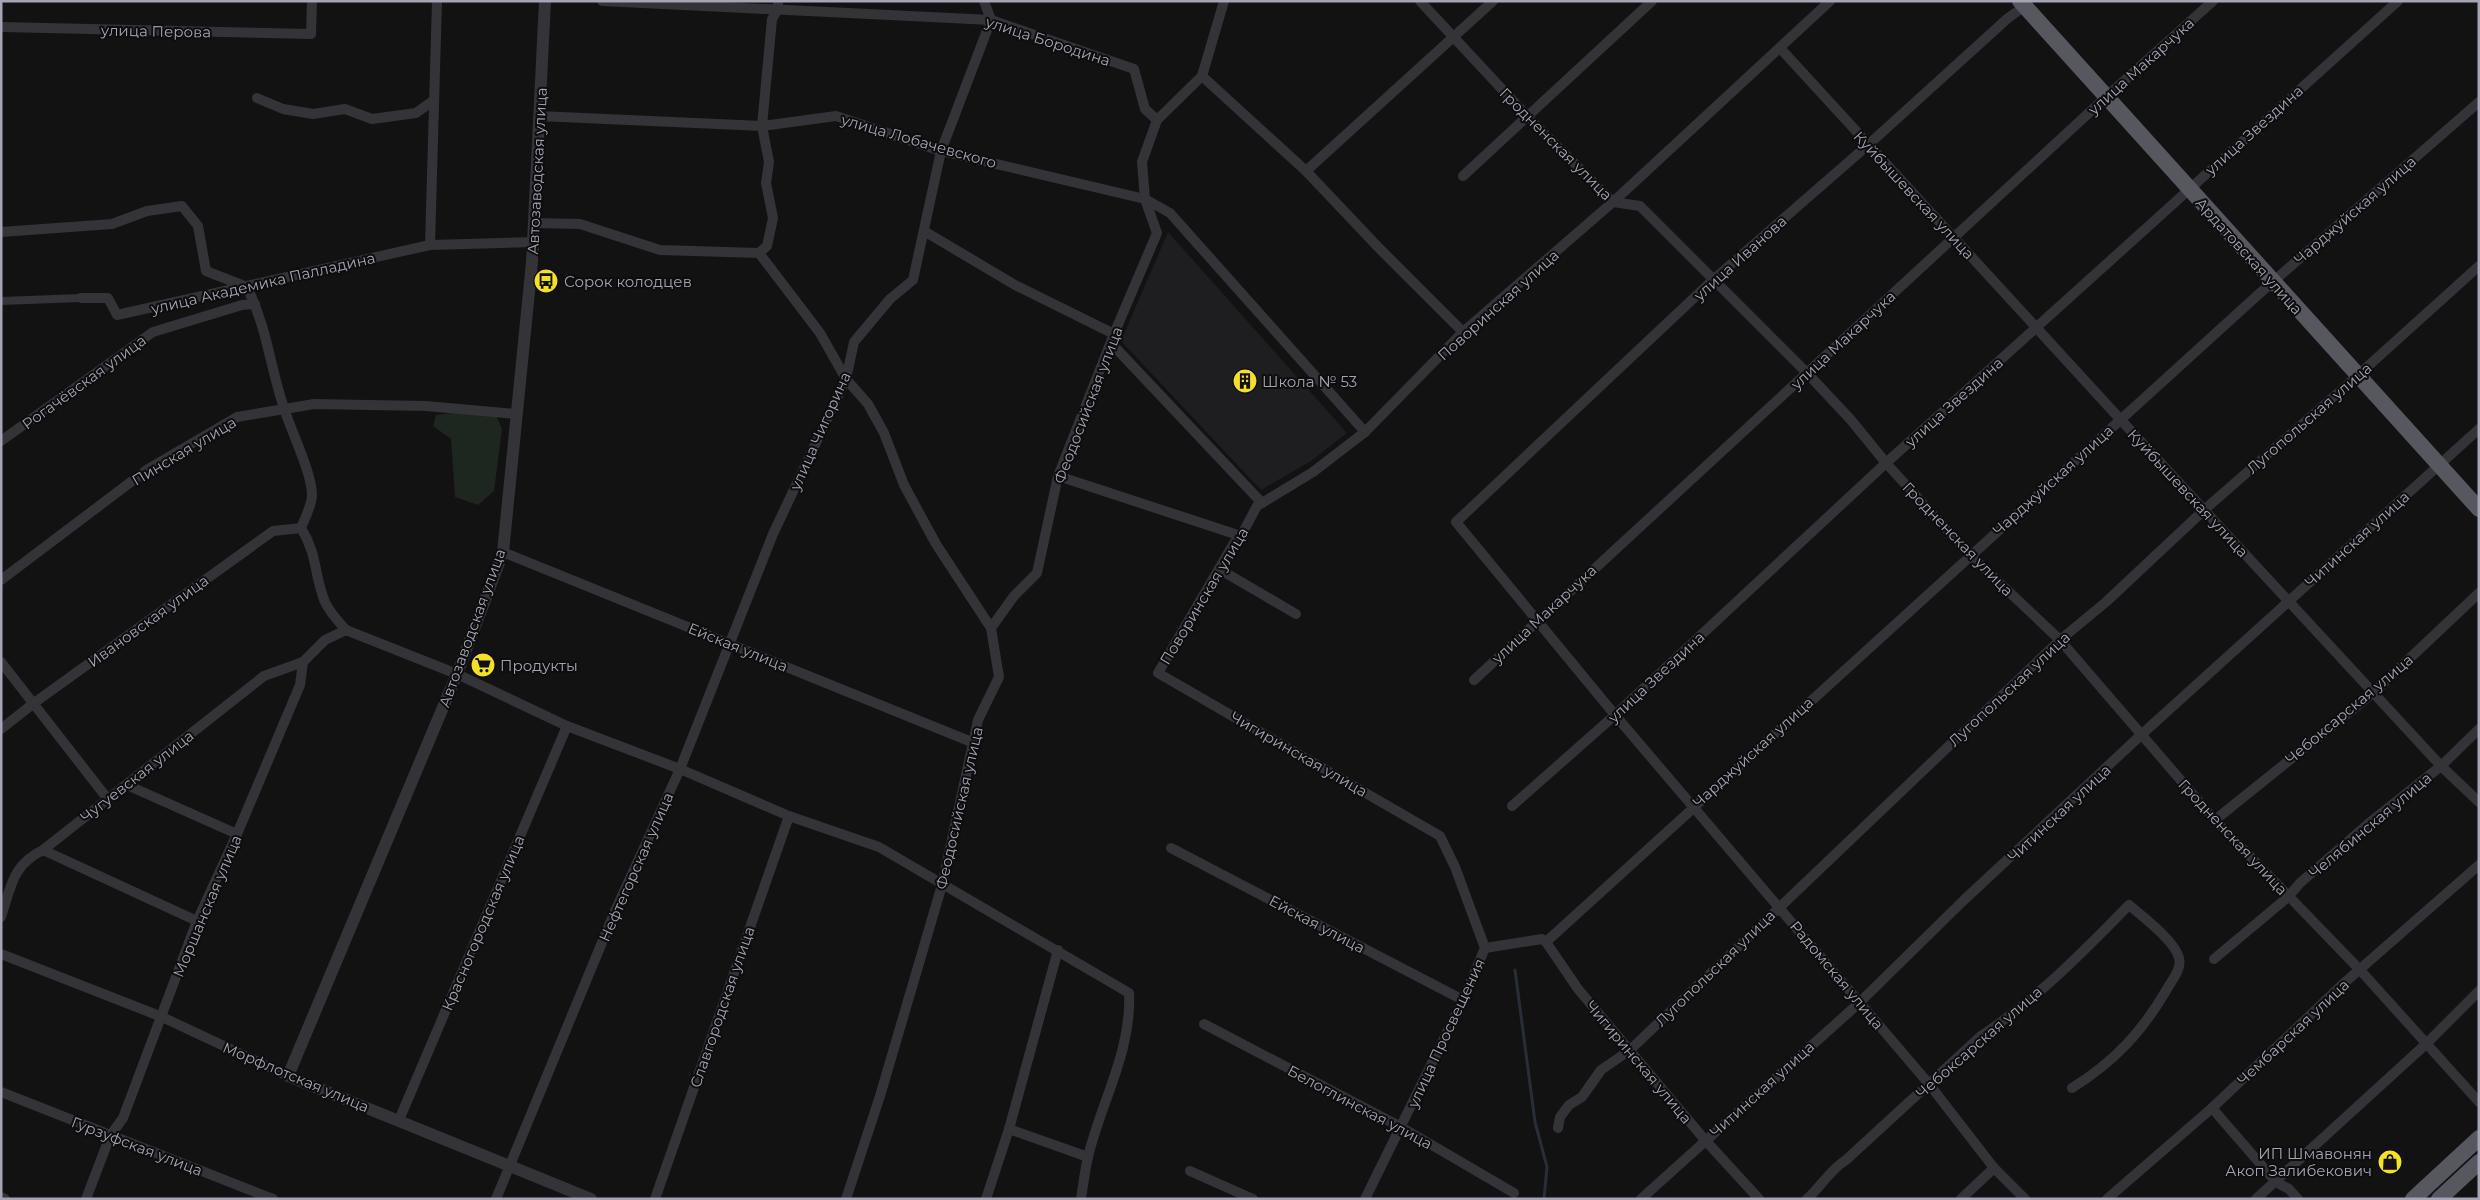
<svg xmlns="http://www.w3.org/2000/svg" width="2480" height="1200" font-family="Montserrat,sans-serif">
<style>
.built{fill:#1e1e20}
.green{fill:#1e2620}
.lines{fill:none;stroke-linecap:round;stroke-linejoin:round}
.stream{stroke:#282d37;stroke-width:3}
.pedestrian{stroke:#333338;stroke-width:8}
.minor{stroke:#333338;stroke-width:10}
.tertiary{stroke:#333338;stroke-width:12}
.trunk{stroke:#575760;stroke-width:16}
.labels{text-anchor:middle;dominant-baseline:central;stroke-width:4;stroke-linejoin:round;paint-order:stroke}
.street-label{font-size:15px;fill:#a3a4b4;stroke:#0d0d0e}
.poi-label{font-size:15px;fill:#a3a4b4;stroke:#0d0d0e;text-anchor:start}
</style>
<rect width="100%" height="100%" fill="#121213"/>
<polygon class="built" points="1168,232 1347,433 1311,461 1261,490 1121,341"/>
<polygon class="green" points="482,409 496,415 502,429 494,491 478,505 455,497 451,439 433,426 436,415"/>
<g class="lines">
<polyline class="stream" points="1515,970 1535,1122 1547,1167 1544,1199"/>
<polyline class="pedestrian" points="1,301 81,298"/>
<g class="minor">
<polyline points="602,1 991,20 1134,69 1145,109 1157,120 1142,162 1145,199 1157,233 1114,334 1058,476 1037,573 1014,596 991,628 999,677 978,720 942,885 880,1096 846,1199"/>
<polyline points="1420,1 1527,116 1613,202 1640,206 1807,373 1851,420 1886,463 1970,555 2060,640 2215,820 2361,971 2479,1102"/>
<polyline points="1,27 311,34 312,1"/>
<polyline points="1780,48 2120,419 2441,766 2479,802"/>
<polyline points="1202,76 1306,171 1378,247 1463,332"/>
<polyline points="257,98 283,109 313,114 345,109 372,119 416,113 434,100"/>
<polyline points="539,116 762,126 836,116 941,151 1145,199 1170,213 1365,432"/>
<polyline points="1157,120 1202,76 1224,1"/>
<polyline points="1306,171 1493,1"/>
<polyline points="1463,176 1652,1"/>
<polyline points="534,223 580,224 660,250 759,253 820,333 846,379 868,404 884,433 904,485 936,544 991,628"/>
<polyline points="924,231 1015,285 1114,334"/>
<path d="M1,232L112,224L147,211L182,206L198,226L206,271L247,287C268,330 270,368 285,411C292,433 312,474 312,495C312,505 305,518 301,528C318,555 314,576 325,602C330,613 338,621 346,630L457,674L567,726L680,769L789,816L879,847L1129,993C1132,1051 1101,1102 1088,1157C1085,1170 1083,1185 1081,1199"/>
<polyline points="430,245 437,1"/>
<polyline points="759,253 767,246 773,218 766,183 769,162 762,126 772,19 778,9 778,1"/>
<polyline points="81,298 108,298 117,315 430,245 533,242"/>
<polyline points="1111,343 1262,503"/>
<polyline points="1,441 153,332 242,305 255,304"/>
<polyline points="1058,476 1241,536"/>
<polyline points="503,552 974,743"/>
<polyline points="1219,569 1296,614"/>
<polyline points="1,580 148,469 237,417 314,404 426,406 516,414"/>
<polyline points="1,662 107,798"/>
<polyline points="1474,680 2105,98 2213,1"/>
<polyline points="1,729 34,703 273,531 301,528"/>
<polyline points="127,785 237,834"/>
<polyline points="1512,806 1615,715 1886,463 2398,1"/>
<polyline points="2215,820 2373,693 2479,593"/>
<polyline points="1171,848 1463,1000"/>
<polyline points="43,850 197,921"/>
<path d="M1,917C11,887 12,865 43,850L264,676L303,662"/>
<polyline points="1546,942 1578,989 1705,1140 1759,1199"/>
<polyline points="1485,948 1542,939 1546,942 2260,293 2479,102"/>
<polyline points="1,954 162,1017 288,1076"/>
<polyline points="2214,959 2288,897 2300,883 2368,824 2441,766 2479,729"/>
<polyline points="1204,1024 1401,1127 1514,1193"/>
<polyline points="1,1092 273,1199"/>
<polyline points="2212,1108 2276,1182 2289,1189 2298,1199"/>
<polyline points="399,1120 567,726"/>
<polyline points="1558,1128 1560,1117 1569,1105 1582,1097 1601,1070 1630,1050 2060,640 2106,602 2204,510 2346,386 2479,266"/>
<polyline points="1009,1129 1088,1157"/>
<polyline points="1190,1171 1253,1199"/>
<polyline points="1,1197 5,1199"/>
<polyline points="86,1199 110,1136 123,1118 197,921 237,834 300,685 303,662 325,640 346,630"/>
<polyline points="496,1199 615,911 680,769 773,534 846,379 854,342 890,299 913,280 941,151 991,20 984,1"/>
<polyline points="655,1199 789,816"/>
<polyline points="986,1199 1009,1129 1058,950"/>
<polyline points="1365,1199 1463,1000 1485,948 1455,867 1440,836 1158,673 1234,543 1241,536 1257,506 1313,472 1365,432 1463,332 1613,202 1830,1"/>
<polyline points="1641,1199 1859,1003 1964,900 2141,735 2479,429"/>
<path d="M1807,1199C1821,1186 1831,1169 1846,1160L1981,1036C2036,1000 2083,952 2129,905C2143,917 2175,941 2179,958C2182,969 2172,980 2167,989C2142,1032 2114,1062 2072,1088"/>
<polyline points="1961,1199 1994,1168"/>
<polyline points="2025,1199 1994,1168 1929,1084 1615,715 1456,522 1713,280 1868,145 2008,18 2028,4"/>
<polyline points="2107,1199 2212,1108 2343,984 2479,865"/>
<polyline points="2256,1199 2426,1044 2479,991"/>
</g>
<polyline class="tertiary" points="545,1 532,262 503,552 457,674 288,1076 591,1199"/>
<g class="trunk">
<polyline points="2020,1 2479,509"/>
<polyline points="2413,1199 2479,1138"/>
<polyline points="2439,1199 2479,1162"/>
</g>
</g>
<defs>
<symbol id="bus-disc" viewBox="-11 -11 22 22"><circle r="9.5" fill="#f5e028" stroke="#0d0d0e"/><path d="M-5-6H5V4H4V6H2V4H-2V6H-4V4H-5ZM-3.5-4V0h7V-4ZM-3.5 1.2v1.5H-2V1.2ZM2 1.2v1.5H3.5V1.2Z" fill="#111"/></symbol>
<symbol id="building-disc" viewBox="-11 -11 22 22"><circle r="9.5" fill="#f5e028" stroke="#0d0d0e"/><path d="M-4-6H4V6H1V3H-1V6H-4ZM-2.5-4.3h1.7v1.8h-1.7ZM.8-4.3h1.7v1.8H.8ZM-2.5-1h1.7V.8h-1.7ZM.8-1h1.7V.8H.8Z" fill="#111"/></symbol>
<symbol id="supermarket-disc" viewBox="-11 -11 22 22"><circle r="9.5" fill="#f5e028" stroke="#0d0d0e"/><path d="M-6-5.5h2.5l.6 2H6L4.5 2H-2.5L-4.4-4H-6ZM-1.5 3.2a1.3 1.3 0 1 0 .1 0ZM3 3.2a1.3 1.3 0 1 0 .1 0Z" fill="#111"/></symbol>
<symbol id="shop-disc" viewBox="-11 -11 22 22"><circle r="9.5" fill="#f5e028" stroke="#0d0d0e"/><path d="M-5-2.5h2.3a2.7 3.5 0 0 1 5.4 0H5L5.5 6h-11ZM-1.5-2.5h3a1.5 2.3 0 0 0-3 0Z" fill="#111"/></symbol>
</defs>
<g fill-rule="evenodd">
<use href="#bus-disc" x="532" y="267" width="28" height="28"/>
<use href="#building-disc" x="1231" y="367" width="28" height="28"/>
<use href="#supermarket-disc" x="469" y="651" width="28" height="28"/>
<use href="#shop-disc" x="2376" y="1148" width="28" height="28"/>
</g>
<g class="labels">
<g class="street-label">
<text transform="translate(156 31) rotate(1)">улица Перова</text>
<text transform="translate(1048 41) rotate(18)">улица Бородина</text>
<text transform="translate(2141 66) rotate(-42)">улица Макарчука</text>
<text transform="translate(2254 130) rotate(-42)">улица Звездина</text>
<text transform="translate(919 141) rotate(16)">улица Лобачевского</text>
<text transform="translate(1556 144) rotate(45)">Гродненская улица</text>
<text transform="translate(537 171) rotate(-87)">Автозаводская улица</text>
<text transform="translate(1914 195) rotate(47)">Куйбышевская улица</text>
<text transform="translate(2355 210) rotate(-41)">Чарджуйская улица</text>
<text transform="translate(2249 256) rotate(48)">Ардатовская улица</text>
<text transform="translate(1740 258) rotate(-42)">улица Иванова</text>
<text transform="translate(263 283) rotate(-13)">улица Академика Палладина</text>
<text transform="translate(1498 305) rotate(-42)">Поворинская улица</text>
<text transform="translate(1843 340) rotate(-43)">улица Макарчука</text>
<text transform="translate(84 382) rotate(-36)">Рогачёвская улица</text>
<text transform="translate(1954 402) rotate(-42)">улица Звездина</text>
<text transform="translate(1088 405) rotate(-69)">Феодосийская улица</text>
<text transform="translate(2309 418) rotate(-41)">Лугопольская улица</text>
<text transform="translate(820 431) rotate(-66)">улица Чигорина</text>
<text transform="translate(184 451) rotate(-31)">Пинская улица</text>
<text transform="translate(2053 480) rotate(-42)">Чарджуйская улица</text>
<text transform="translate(2188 493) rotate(47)">Куйбышевская улица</text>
<text transform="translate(1958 539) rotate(46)">Гродненская улица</text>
<text transform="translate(2357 539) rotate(-42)">Читинская улица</text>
<text transform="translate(1204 596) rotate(-59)">Поворинская улица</text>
<text transform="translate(1544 614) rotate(-43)">улица Макарчука</text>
<text transform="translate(148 621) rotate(-36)">Ивановская улица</text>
<text transform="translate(472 628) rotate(-70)">Автозаводская улица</text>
<text transform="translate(738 647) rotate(22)">Ейская улица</text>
<text transform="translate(1656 677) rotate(-43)">улица Звездина</text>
<text transform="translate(2009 689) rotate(-43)">Лугопольская улица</text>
<text transform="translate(2349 709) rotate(-40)">Чебоксарская улица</text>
<text transform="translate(1753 752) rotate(-42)">Чарджуйская улица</text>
<text transform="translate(1299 754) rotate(30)">Чигиринская улица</text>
<text transform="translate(137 776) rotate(-38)">Чугуевская улица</text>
<text transform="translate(959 808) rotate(-77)">Феодосийская улица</text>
<text transform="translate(2059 813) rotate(-43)">Читинская улица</text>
<text transform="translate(2370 825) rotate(-40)">Челябинская улица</text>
<text transform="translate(2233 837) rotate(47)">Гродненская улица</text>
<text transform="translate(636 867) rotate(-66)">Нефтегорская улица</text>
<text transform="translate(207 906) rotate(-67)">Моршанская улица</text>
<text transform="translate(483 923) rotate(-67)">Красногородская улица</text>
<text transform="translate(1317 924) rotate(28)">Ейская улица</text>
<text transform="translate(1715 968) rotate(-44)">Лугопольская улица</text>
<text transform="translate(1837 975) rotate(50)">Радомская улица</text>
<text transform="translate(722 1007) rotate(-71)">Славгородская улица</text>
<text transform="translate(2293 1032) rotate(-43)">Чембарская улица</text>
<text transform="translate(1446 1033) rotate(-65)">улица Просвещения</text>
<text transform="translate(1979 1042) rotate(-41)">Чебоксарская улица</text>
<text transform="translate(1639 1062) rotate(50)">Чигиринская улица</text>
<text transform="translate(296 1077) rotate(23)">Морфлотская улица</text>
<text transform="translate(1762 1089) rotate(-42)">Читинская улица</text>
<text transform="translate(1360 1107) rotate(28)">Белоглинская улица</text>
<text transform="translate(137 1146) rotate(21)">Гурзуфская улица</text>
</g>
<g class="poi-label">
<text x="564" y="281">Сорок колодцев</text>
<text x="1262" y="381">Школа № 53</text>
<text x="500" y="665">Продукты</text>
<text x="2372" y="1153" text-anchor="end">ИП Шмавонян<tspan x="2372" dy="17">Акоп Залибекович</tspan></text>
</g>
</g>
<rect width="2480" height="1200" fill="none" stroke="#a3a4b4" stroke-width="5"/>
</svg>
